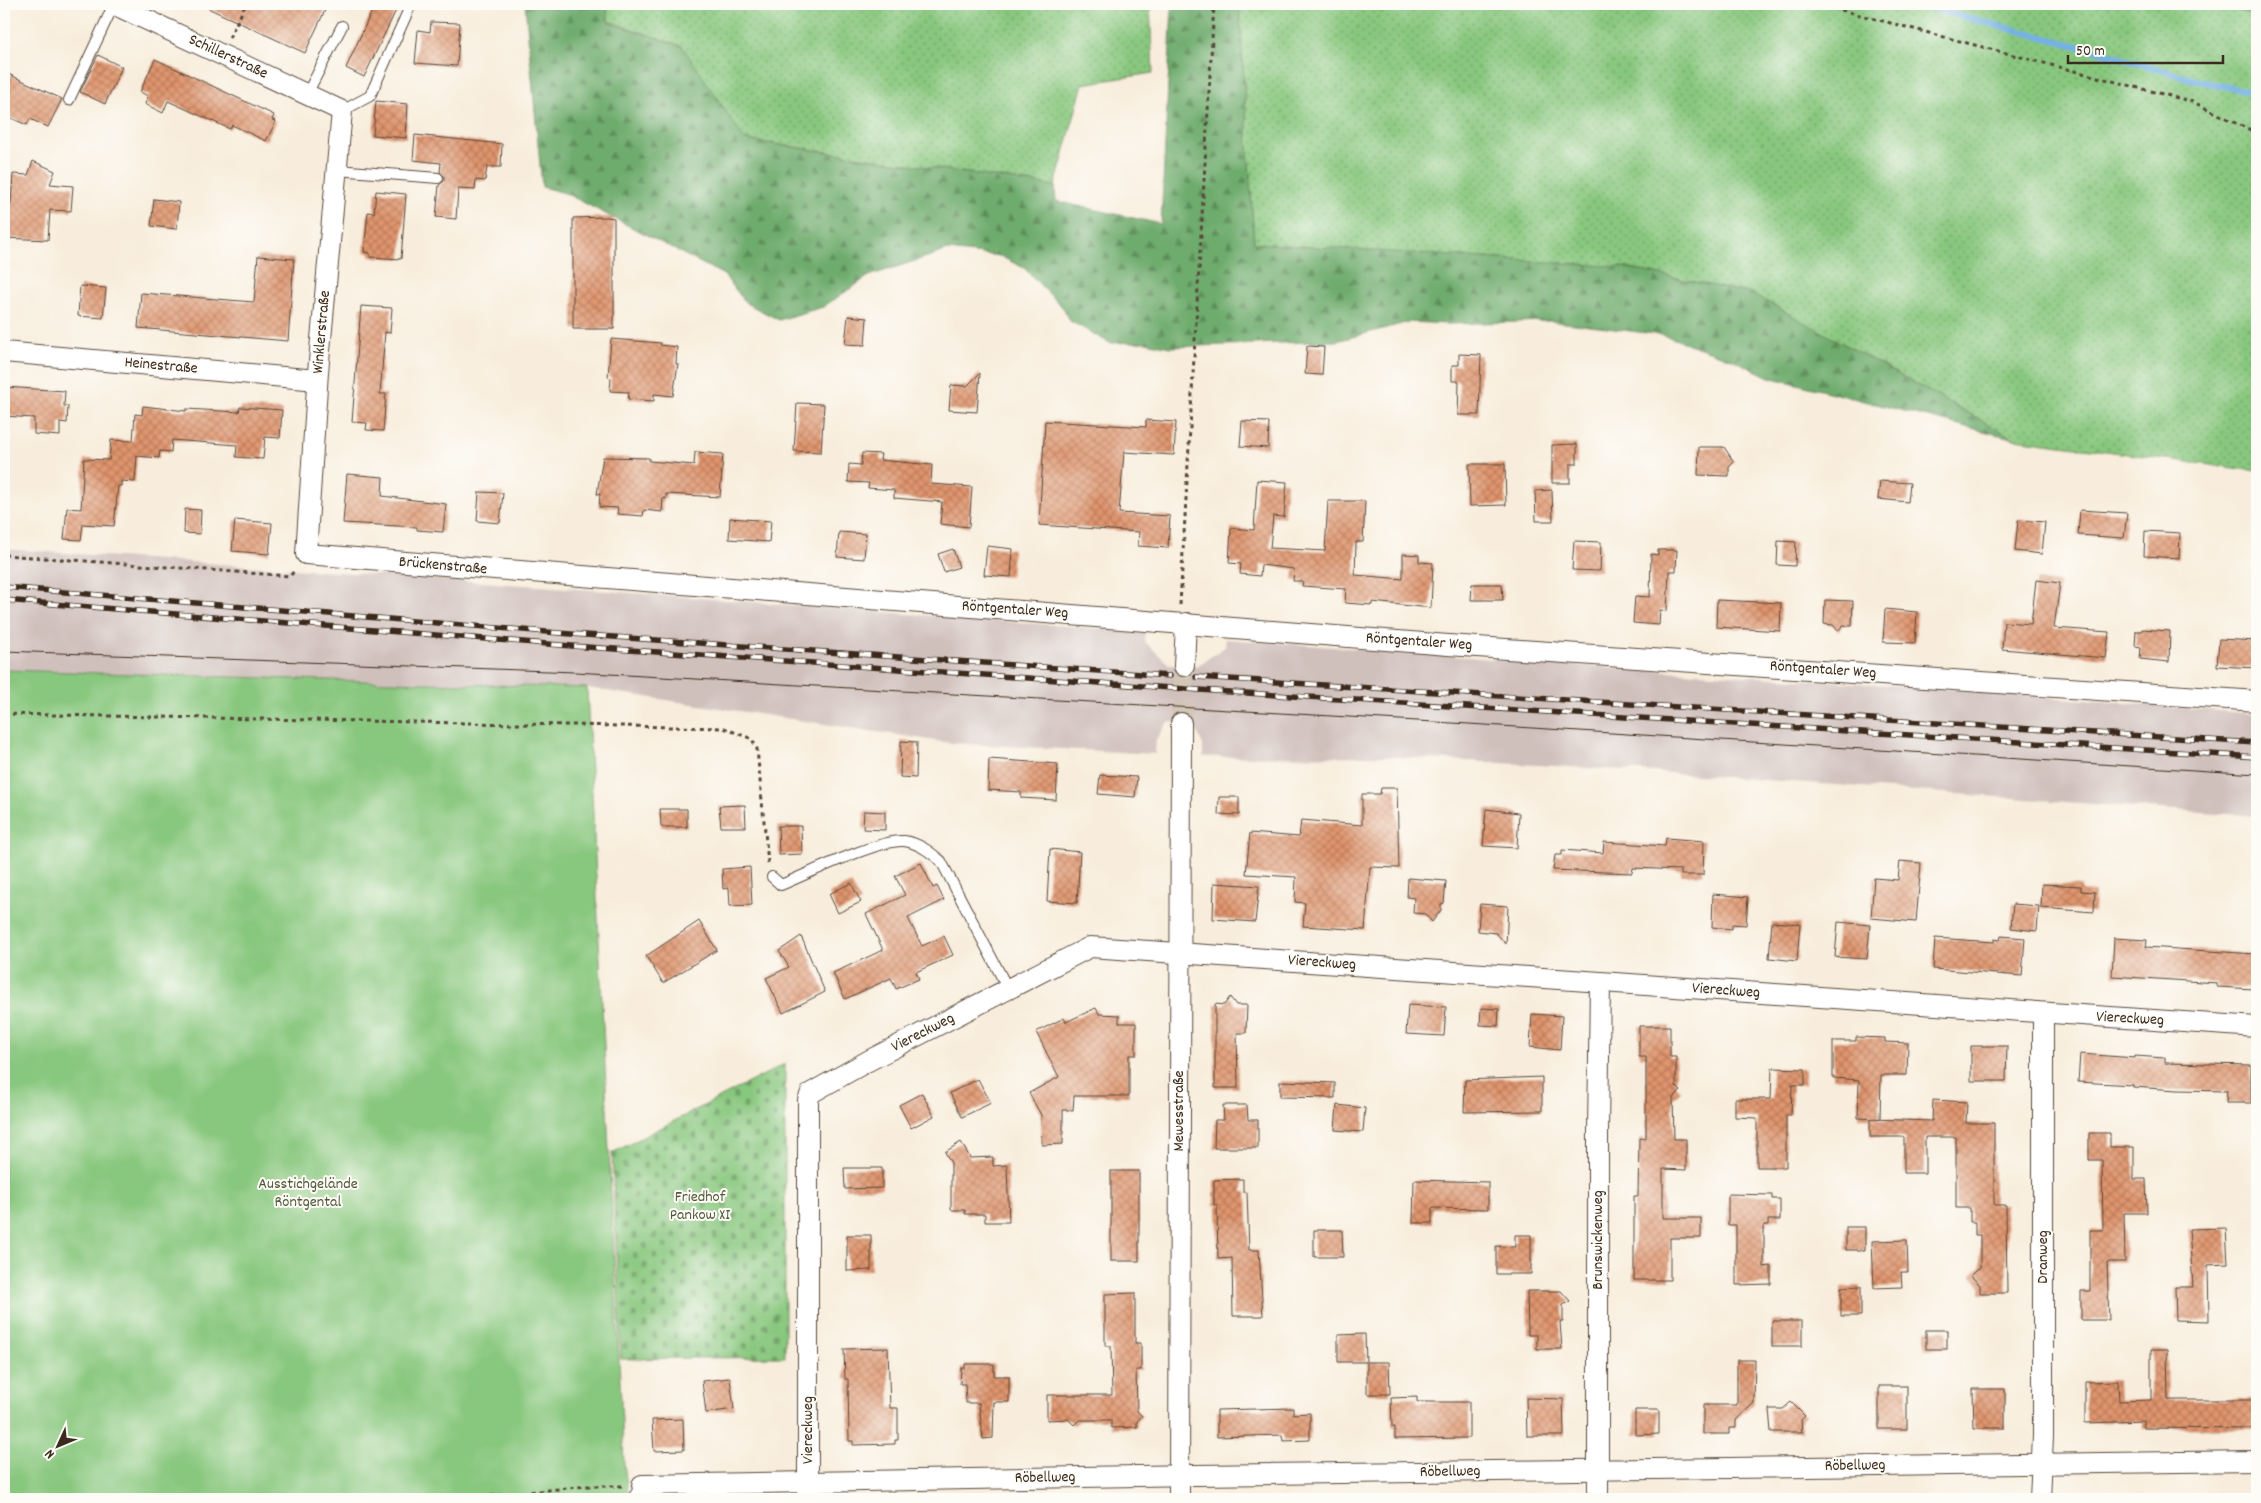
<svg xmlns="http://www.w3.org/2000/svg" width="2261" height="1503" font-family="Dekko,sans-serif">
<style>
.railway{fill:#d0c0bc}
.grass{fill:url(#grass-dots);stroke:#62784e}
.forest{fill:url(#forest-firs);stroke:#546b46}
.cemetery{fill:url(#cemetery-stones);stroke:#62784e}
.green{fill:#88c77e;stroke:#62784e}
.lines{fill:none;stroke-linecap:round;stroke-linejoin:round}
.stream{stroke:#74b0e6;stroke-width:6}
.building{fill:url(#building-cross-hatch)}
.minor-tunnel{stroke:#d2c6b6;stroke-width:20;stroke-dasharray:20 10;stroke-linecap:butt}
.service-casing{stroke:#57473a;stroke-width:12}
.minor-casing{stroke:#57473a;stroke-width:22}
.path{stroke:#57473a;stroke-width:3;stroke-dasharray:4 4;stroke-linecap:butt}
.service{stroke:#fff;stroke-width:10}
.minor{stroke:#fff;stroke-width:20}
.tram{stroke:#3b2a1e;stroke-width:1}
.rail-casing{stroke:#3b2a1e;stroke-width:5.5}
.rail{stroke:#fdfcf7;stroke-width:4;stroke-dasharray:11;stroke-linecap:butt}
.labels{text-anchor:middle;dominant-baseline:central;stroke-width:4;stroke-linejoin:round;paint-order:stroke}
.street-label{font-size:16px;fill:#3b2a1e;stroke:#fdfcf7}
.park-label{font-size:16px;fill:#52593b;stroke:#fdfcf7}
</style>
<defs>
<pattern id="grass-dots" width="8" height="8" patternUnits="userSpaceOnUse" patternTransform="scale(1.25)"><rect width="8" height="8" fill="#88c77e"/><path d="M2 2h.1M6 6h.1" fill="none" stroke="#70a267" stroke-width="1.8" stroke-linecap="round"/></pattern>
<pattern id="forest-firs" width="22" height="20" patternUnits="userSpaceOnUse" patternTransform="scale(1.25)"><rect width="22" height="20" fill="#6eac6d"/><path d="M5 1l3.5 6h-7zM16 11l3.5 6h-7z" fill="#5c8c59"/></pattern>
<pattern id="cemetery-stones" width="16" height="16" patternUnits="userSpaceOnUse" patternTransform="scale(1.25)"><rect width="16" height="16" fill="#88c77e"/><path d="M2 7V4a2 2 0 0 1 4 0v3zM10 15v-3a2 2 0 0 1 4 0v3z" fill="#70a267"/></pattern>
<pattern id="building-cross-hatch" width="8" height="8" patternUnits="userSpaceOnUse" patternTransform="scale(1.25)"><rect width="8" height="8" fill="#e0956e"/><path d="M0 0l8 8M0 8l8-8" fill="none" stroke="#b77a5a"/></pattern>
</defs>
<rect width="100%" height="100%" fill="#fdfcf7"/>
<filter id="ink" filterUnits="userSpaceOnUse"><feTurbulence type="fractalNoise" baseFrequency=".02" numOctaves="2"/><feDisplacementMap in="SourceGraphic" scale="10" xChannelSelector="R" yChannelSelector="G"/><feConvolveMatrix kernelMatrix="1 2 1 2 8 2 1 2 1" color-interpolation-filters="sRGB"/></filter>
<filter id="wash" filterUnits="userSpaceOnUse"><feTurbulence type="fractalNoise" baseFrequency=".0096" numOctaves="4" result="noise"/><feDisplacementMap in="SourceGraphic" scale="20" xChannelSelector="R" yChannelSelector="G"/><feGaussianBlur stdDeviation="1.12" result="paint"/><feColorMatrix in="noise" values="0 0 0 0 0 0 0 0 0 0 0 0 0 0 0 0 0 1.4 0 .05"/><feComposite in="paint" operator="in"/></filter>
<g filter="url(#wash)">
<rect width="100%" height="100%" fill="#f8eddc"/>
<polygon class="railway" points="4,549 581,589 1145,632 1145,642 1170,665 1197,666 1225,647 1226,639 1588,666 1952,689 2257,714 2257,816 1657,772 1378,756 1203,757 1203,745 1193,723 1168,722 1156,740 1155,754 950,743 587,688 4,670"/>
<g class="grass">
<polygon points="607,4 1150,4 1153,73 1083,84 1055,186 735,138 682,46 608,21"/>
<polygon points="1239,4 2215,4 2257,16 2257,471 2015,439 1753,294 1622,267 1254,243"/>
</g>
<g class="forest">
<polygon points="525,4 607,4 608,22 682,46 745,140 1055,186 1056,201 1161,224 1172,4 1239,4 1254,243 1622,267 1753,294 2015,439 1769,377 1732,359 1663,335 1549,321 1448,324 1409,322 1337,341 1170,347 1146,342 1110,343 1070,321 1064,309 1024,268 1000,256 948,250 869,276 823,307 779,320 746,303 724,275 565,193 542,187"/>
<polygon points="2215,4 2257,4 2257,16"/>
</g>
<polygon class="cemetery" points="785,1064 785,1357 621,1359 612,1153"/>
<polygon class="green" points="4,670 587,688 624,1464 629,1499 4,1499"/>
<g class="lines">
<polyline class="stream" points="1914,4 2097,51 2195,80 2257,93"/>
</g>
<g id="blocks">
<g class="building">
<polygon points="199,4 328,4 305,53"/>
<polygon points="375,4 399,4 364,77 346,68"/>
<polygon points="431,22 460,23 457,66 415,63 418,30 430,32"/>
<polygon points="98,55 122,67 105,104 80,92"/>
<polygon points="155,59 274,115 272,120 276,121 266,141 232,125 230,129 168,101 163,113 145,104 148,96 140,92"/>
<polygon points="4,72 62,99 48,127 30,119 27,125 4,115"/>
<polygon points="376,101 408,104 406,138 373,135"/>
<polygon points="415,135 502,144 501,167 487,167 485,181 476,180 475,190 458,189 456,219 436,217 439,185 444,181 444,176 440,172 441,163 413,160"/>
<polygon points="33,161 55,171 50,184 73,186 71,211 50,210 48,240 5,238 4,220 11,204 13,174 28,175"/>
<polygon points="376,191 406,194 401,259 370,257 370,253 364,252 368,212 374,213"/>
<polygon points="154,199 179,202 177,229 151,226"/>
<polygon points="607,217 614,218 614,329 573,329 573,218"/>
<polygon points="258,256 294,259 288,341 138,328 141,293 254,302"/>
<polygon points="80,286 106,288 103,318 78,316"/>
<polygon points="361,306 392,308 390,333 385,332 380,394 386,394 383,431 366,430 367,423 352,422"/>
<polygon points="848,316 867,318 865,345 845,344"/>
<polygon points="611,339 661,343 660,345 677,347 676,364 678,364 673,396 654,394 654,401 628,399 629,392 610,391 611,378 608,377"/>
<polygon points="1307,346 1324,347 1322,375 1305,374"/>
<polygon points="1459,354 1481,355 1479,415 1458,415 1459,381 1452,381 1452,365 1459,365"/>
<polygon points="980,373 977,412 949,410 951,385 967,386"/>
<polygon points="4,387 65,391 64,406 68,406 67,423 60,422 60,436 34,434 34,418 4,416"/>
<polygon points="797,403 824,404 821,452 794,451"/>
<polygon points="143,406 186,411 186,409 239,412 240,407 282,410 280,438 265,437 263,459 236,457 237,445 172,440 171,452 160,451 159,458 137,456 135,482 121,481 121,486 118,486 114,526 83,524 81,540 64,539 67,508 81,509 84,459 109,460 111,440 133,441 135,414 142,415"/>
<polygon points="1146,420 1176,422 1174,455 1124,452 1119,513 1170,516 1168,548 1138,546 1139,532 1039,525 1045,421 1146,427"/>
<polygon points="1242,421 1269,422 1268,448 1240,446"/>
<polygon points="1577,444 1577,464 1570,464 1570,483 1552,483 1552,445"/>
<polygon points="1699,447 1724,447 1734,462 1729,467 1729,476 1698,475"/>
<polygon points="695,452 723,454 720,497 666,494 666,499 663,498 662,512 644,510 643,516 617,514 618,508 599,507 600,494 597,494 603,457 649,458 649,461 694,465"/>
<polygon points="862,453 881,454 880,460 932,465 931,484 972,487 969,527 940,524 942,502 894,498 894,490 868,488 869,483 848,482 849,464 861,465"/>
<polygon points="1469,464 1505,464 1506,505 1470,506"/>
<polygon points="347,474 383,477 382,496 446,504 443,532 417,530 417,527 343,523"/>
<polygon points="1257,480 1287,482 1284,517 1273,516 1270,548 1325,551 1328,501 1365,501 1363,542 1356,542 1355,575 1403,579 1403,554 1419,555 1419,562 1433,563 1431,608 1372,602 1372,605 1345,603 1346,589 1302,586 1303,581 1293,581 1294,569 1261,565 1260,576 1240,574 1241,564 1229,563 1231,528 1254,530"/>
<polygon points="1880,481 1910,483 1908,502 1878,499"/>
<polygon points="1552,490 1553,521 1536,521 1535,491"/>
<polygon points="479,492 503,493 500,523 477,521"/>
<polygon points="185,509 201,510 200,534 184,533"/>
<polygon points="2080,510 2127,513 2124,538 2078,535"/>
<polygon points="730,518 771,521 769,542 729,539"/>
<polygon points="235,520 272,523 269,554 232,551"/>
<polygon points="2018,520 2045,522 2042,554 2015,551"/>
<polygon points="2145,531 2180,533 2179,558 2144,556"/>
<polygon points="839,532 866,534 864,559 837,557"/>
<polygon points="1574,541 1601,542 1600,571 1572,570"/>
<polygon points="1778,541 1796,542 1795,566 1777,565"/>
<polygon points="987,546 1013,549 1011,577 984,575"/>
<polygon points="953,549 959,567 944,572 938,554"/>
<polygon points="1658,550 1677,550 1676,571 1669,571 1667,611 1660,610 1659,625 1633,623 1635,596 1650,597 1651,554 1658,555"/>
<polygon points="2036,580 2060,583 2054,628 2109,632 2106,658 2002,649 2004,622 2031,624"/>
<polygon points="1472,584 1502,584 1503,600 1471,600"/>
<polygon points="1717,600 1781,603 1780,631 1716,627"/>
<polygon points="1825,600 1853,601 1852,626 1843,625 1838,631 1833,625 1824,624"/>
<polygon points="1885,609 1917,612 1915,643 1883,642"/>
<polygon points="2142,629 2170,631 2169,662 2140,659 2141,647 2135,646 2136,631 2142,631"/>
<polygon points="2219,639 2257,641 2257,668 2217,666"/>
<polygon points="901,741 917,742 916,778 900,777"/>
<polygon points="989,759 1058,764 1056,800 1021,798 1021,792 988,790"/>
<polygon points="1100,775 1137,777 1135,797 1098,794"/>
<polygon points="1381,788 1397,788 1399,868 1370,867 1365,930 1303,926 1305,903 1295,902 1296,877 1246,874 1250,833 1299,837 1301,820 1362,825 1362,794 1380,794"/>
<polygon points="1219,797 1239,797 1239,815 1218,814"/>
<polygon points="745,805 746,827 721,827 719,806"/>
<polygon points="660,809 687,809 687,827 661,827"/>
<polygon points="1486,809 1519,813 1517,848 1483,846"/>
<polygon points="864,811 885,812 885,830 863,829"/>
<polygon points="778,826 801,826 802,854 779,855"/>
<polygon points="1666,838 1704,841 1703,875 1681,875 1681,870 1633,868 1632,873 1553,870 1555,855 1562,855 1562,850 1603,853 1604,842 1665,846"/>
<polygon points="1050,849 1080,852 1077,903 1047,901"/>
<polygon points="1900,861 1921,863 1916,922 1871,918 1874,878 1898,880"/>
<polygon points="921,863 933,888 937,886 944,900 908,918 922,946 944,936 953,955 916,972 919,979 896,989 891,978 845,999 833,973 883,950 866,914 905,895 895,876"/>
<polygon points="750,867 752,905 730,906 729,888 723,889 722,869"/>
<polygon points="1408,878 1446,881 1444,903 1441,904 1441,910 1432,922 1425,914 1413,913 1414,898 1407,897"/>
<polygon points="851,883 861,902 838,913 829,894"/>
<polygon points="1214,883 1259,886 1255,922 1213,919"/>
<polygon points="2042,884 2081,886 2081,891 2095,892 2094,912 2041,908"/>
<polygon points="1713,894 1748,897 1746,925 1732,924 1732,929 1712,927"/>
<polygon points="1480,904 1508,906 1506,944 1496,933 1478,931"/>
<polygon points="2013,904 2039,906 2037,931 2011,928"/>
<polygon points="699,921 717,950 663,983 646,956"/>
<polygon points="1772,922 1800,924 1797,961 1769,958"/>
<polygon points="1838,922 1870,925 1867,959 1835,957"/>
<polygon points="801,936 825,992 783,1013 766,978 789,967 779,951"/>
<polygon points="2001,936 2025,938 2022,976 1933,969 1935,938 1994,942 1994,939 2000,940"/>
<polygon points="2114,938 2147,940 2146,947 2256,954 2254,989 2217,987 2217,983 2112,976"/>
<polygon points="1230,997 1236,1005 1247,1005 1246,1033 1237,1033 1238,1088 1215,1088 1215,1004 1224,1005"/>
<polygon points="1408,1005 1446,1007 1444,1036 1406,1034"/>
<polygon points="1096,1008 1099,1014 1119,1015 1119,1023 1136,1023 1136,1055 1129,1055 1129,1096 1074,1096 1073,1110 1063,1110 1063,1144 1042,1145 1041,1115 1029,1093 1059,1077 1036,1032 1064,1018 1066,1022"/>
<polygon points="1481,1008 1499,1009 1498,1026 1480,1025"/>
<polygon points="1532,1014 1562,1016 1560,1050 1530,1047"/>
<polygon points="1639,1026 1670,1026 1670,1057 1676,1057 1676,1086 1681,1091 1673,1098 1674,1139 1686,1139 1686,1170 1663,1169 1663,1218 1701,1218 1701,1238 1670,1238 1670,1280 1634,1280 1634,1196 1638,1196 1639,1138 1646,1139 1646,1057 1639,1057"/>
<polygon points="1856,1037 1885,1038 1885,1042 1908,1043 1907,1075 1881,1075 1880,1119 1858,1118 1859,1080 1833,1078 1833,1041 1856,1041"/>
<polygon points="1971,1046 2007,1046 2006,1081 1971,1081"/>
<polygon points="2080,1054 2135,1058 2135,1056 2165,1058 2165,1063 2251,1065 2251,1103 2226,1103 2227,1091 2177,1090 2133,1087 2133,1085 2078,1082"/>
<polygon points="1772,1068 1805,1069 1805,1085 1792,1085 1791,1115 1786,1115 1786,1167 1757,1167 1757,1118 1735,1117 1735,1099 1771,1099"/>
<polygon points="1542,1077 1542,1111 1464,1112 1465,1080"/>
<polygon points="978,1079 991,1103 962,1117 950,1093"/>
<polygon points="1280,1081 1335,1083 1335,1098 1280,1097"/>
<polygon points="922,1093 934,1116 911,1128 899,1105"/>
<polygon points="1933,1100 1967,1102 1966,1123 1994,1123 1994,1205 2006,1205 2007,1293 1980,1293 1980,1285 1971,1276 1980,1267 1980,1235 1975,1235 1975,1222 1970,1222 1970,1208 1956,1208 1956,1137 1925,1137 1925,1173 1904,1173 1904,1137 1870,1137 1870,1119 1932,1121"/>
<polygon points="1223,1105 1247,1105 1248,1120 1258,1120 1258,1148 1214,1148 1215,1120 1224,1120"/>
<polygon points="1337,1105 1365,1108 1363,1132 1335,1130"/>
<polygon points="2089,1133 2110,1133 2110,1147 2134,1147 2134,1179 2146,1179 2147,1213 2124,1213 2125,1262 2107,1262 2109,1320 2081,1320 2081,1291 2090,1291 2090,1230 2103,1230 2102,1160 2089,1160"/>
<polygon points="961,1142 970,1158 993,1157 993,1166 1007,1165 1009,1222 985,1222 985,1214 965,1214 965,1210 951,1210 951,1163 945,1152"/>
<polygon points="844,1168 882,1168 882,1188 845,1189"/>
<rect x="1111" y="1171" width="28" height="90"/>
<polygon points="1243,1179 1243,1192 1247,1192 1249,1250 1259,1250 1263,1316 1233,1316 1232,1258 1218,1259 1217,1205 1214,1205 1214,1180"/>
<polygon points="1414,1180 1488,1182 1488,1209 1432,1208 1432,1223 1413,1223"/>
<polygon points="1728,1194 1772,1195 1772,1199 1780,1199 1780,1220 1768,1220 1768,1225 1764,1225 1764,1267 1771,1266 1771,1284 1736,1285 1736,1225 1728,1225"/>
<rect x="1846" y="1227" width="19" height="23"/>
<polygon points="2226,1228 2228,1264 2208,1265 2209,1321 2176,1320 2175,1287 2193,1287 2189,1229"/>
<polygon points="1314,1230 1342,1230 1343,1257 1314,1257"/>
<polygon points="847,1235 871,1235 871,1270 847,1271"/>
<polygon points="1515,1235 1531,1235 1531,1274 1496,1274 1496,1246 1515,1247"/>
<polygon points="1907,1240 1908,1272 1901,1272 1902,1287 1874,1288 1872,1241"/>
<polygon points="1861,1286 1861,1316 1841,1316 1841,1287"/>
<polygon points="1527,1291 1561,1291 1570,1301 1563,1305 1563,1322 1560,1322 1562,1349 1537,1349 1537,1335 1528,1335"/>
<polygon points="1135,1293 1135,1343 1141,1343 1141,1370 1136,1370 1137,1411 1142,1416 1137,1421 1137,1427 1111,1428 1111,1420 1079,1420 1074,1425 1068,1419 1047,1420 1047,1395 1112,1395 1111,1346 1105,1346 1105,1294"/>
<rect x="1772" y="1321" width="30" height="25"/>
<rect x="1926" y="1330" width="21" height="19"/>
<polygon points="1365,1334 1366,1362 1338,1362 1338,1335"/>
<polygon points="888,1348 890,1408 898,1408 898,1440 895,1440 895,1444 853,1445 853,1441 849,1441 848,1379 845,1379 844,1349"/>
<polygon points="2151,1350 2167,1350 2168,1400 2254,1400 2254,1429 2143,1428 2143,1421 2085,1423 2085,1382 2118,1381 2119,1401 2151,1400"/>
<polygon points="1737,1360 1755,1360 1754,1403 1736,1420 1736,1428 1729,1428 1729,1434 1703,1434 1703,1405 1737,1405"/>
<polygon points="1367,1362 1389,1362 1390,1394 1367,1394"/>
<polygon points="965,1364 994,1364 994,1376 1009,1376 1009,1402 994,1402 993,1438 983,1439 979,1403 966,1403 965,1384 960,1384 961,1368 965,1368"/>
<polygon points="730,1378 734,1409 706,1413 702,1381"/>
<rect x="1879" y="1386" width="28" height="43"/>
<polygon points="1973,1389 2005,1389 2005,1428 1974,1428"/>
<polygon points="1417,1397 1417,1402 1469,1402 1469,1438 1395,1439 1395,1427 1392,1427 1391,1398"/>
<polygon points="1526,1398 1563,1399 1564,1436 1527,1436"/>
<polygon points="1791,1402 1805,1416 1801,1420 1802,1432 1771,1432 1769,1409 1783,1409"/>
<polygon points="1293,1408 1293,1414 1310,1413 1310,1440 1283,1441 1282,1435 1217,1437 1217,1410"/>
<polygon points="1635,1410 1659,1410 1659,1434 1635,1435"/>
<polygon points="683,1419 684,1450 654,1451 652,1420"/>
</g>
</g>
</g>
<g filter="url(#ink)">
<use href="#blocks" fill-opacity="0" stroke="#57473a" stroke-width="1"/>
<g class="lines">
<polyline class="minor-tunnel" points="1181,723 1184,666"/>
<defs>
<g id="service">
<polyline points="307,94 342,26"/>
<polyline points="69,100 114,4"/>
<polyline points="342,111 370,96 409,9"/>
<polyline points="337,170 438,178"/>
<path d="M772,877L781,885C807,874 879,839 904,841C919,843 930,852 941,861L1008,989"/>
<polyline points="632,1499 642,1485"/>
</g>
<g id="minor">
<polyline points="113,4 342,111 318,372 306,554 1448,645 2257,701"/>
<polyline points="4,352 317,380"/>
<polyline points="1184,666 1186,623"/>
<polyline points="642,1485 1195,1475 2257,1461"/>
<polyline points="808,1499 808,1100 811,1093 868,1061 1090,947 2257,1027"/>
<polyline points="1179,1499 1181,723"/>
<polyline points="1598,1499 1598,1133 1600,982"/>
<polyline points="2040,1499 2043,1436 2043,1014"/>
</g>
</defs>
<use href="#service" class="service-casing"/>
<use href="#minor" class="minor-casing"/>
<g class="path">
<polyline points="1818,4 2193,102 2257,133"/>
<polyline points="229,38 246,4"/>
<polyline points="4,555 290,576 296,569"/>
<polyline points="1180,605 1214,4"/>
<polyline points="4,714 724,728 752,739 757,749 768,863"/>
<polyline points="459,1499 587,1486 622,1486"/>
</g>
<use href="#service" class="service"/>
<use href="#minor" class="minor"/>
<polyline class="tram" points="4,651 575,672 1469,724 2257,774"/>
<defs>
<g id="rail">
<polyline points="4,587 571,634 1170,676"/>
<polyline points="4,600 572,646 1214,691 2257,757"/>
<polyline points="1196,677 2257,743"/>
</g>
</defs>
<use href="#rail" class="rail-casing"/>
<use href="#rail" class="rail"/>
</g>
</g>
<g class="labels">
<g class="street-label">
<text transform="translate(228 57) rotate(25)">Schillerstraße</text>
<text transform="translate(322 332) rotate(-85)">Winklerstraße</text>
<text transform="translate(161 366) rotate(5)">Heinestraße</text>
<text transform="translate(443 566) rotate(5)">Brückenstraße</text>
<text transform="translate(1015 610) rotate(4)">Röntgentaler Weg</text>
<text transform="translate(1419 642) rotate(4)">Röntgentaler Weg</text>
<text transform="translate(1823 670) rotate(4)">Röntgentaler Weg</text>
<text transform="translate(1322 963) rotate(4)">Viereckweg</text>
<text transform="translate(1726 991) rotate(4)">Viereckweg</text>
<text transform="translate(2130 1019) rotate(3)">Viereckweg</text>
<text transform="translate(923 1033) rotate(-27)">Viereckweg</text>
<text transform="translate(1179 1111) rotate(-90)">Mewesstraße</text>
<text transform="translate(1598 1240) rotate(-90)">Brunswickenweg</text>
<text transform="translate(2043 1257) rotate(-90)">Dranweg</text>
<text transform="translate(808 1430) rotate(-90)">Viereckweg</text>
<text transform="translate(1855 1466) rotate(-1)">Röbellweg</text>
<text transform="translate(1450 1472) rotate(-1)">Röbellweg</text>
<text transform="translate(1045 1478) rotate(-1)">Röbellweg</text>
</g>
<g class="park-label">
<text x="308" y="1184">Ausstichgelände<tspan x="308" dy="18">Röntgental</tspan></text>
<text x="700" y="1197">Friedhof<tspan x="700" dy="18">Pankow XI</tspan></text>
</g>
</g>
<rect width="2261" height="1503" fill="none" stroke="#fdfcf7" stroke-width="20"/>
<g transform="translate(58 1446) rotate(226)" stroke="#fdfcf7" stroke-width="4" paint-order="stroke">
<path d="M0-4L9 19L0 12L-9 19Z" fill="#3b2a1e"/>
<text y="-8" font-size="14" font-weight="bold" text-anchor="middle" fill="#3b2a1e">N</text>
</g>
<path d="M2068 55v8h155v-8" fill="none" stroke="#3b2a1e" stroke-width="2.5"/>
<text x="2076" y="55" font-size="15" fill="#3b2a1e" stroke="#fdfcf7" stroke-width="4" paint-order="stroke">50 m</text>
</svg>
